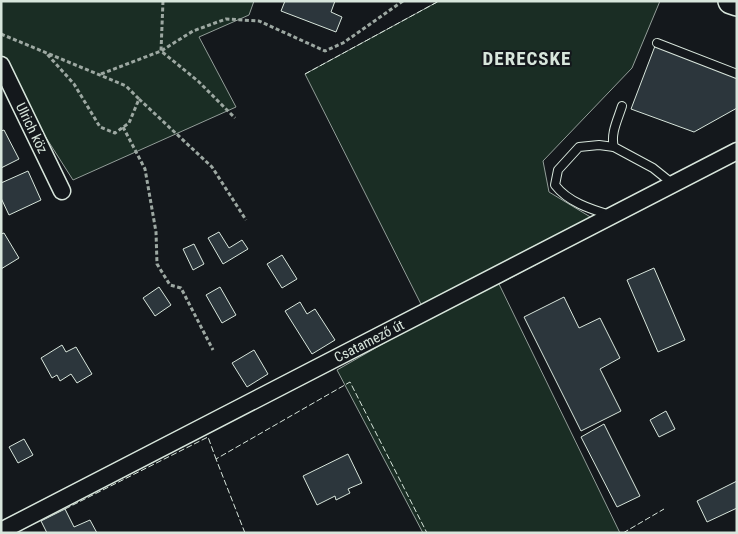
<svg xmlns="http://www.w3.org/2000/svg" width="738" height="534" font-family="'Roboto Condensed',sans-serif">
<style>
.green{fill:#1a2d24;stroke:#939e99}
.building{fill:#2c363c;stroke:#d8e6dc}
.lines{fill:none;stroke-linecap:round;stroke-linejoin:round}
.service-casing{stroke:#d8e6dc;stroke-width:10}
.minor-casing{stroke:#d8e6dc;stroke-width:19}
.primary-casing{stroke:#d8e6dc;stroke-width:28}
.path{stroke:#9da8a2;stroke-width:3;stroke-dasharray:4 2.5;stroke-linecap:butt}
.service{stroke:#14181c;stroke-width:8}
.minor{stroke:#14181c;stroke-width:16}
.primary{stroke:#14181c;stroke-width:25}
.fence{stroke:#d8e6dc;stroke-width:1;stroke-dasharray:6 2.5;stroke-linecap:butt}
.labels{text-anchor:middle;dominant-baseline:central;stroke-width:4;stroke-linejoin:round;paint-order:stroke}
.street-label{font-size:14px;fill:#d8e6dc;stroke:#14181c}
.district-label{font-size:19px;font-weight:bold;letter-spacing:1px;fill:#d8e6dc;stroke:#14181c}
</style>
<rect width="100%" height="100%" fill="#14181c"/>
<g class="green">
<polygon points="1,1 254,1 249,15 199,37 236,107 73,180 1,67"/>
<polygon points="439,1 660,1 632,68 543,161 549,192 607,227 499,284 620,533 423,533 337,370 428,318 305,74"/>
</g>
<g class="building">
<polygon points="285,1 335,1 331,12 342,17 336,32 281,11"/>
<polygon points="655,46 737,78 737,108 694,132 631,109"/>
<polygon points="4,130 19,159 1,168 1,131"/>
<polygon points="28,171 41,200 9,215 1,198 1,183"/>
<polygon points="219,232 229,248 242,240 248,249 223,264 208,238"/>
<polygon points="4,233 19,258 1,269 1,234"/>
<polygon points="194,244 204,264 193,270 183,249"/>
<polygon points="282,255 297,279 282,288 267,264"/>
<polygon points="654,268 685,340 658,352 627,280"/>
<polygon points="159,287 171,305 155,316 143,298"/>
<polygon points="220,287 236,315 222,323 206,295"/>
<polygon points="564,297 579,328 600,318 620,358 600,369 621,411 581,431 524,317"/>
<polygon points="300,302 307,314 315,309 335,340 312,354 285,311"/>
<polygon points="62,345 66,352 76,347 92,374 77,383 71,374 60,381 57,375 52,378 41,358"/>
<polygon points="254,350 268,374 247,387 232,363"/>
<polygon points="666,411 675,429 659,437 650,420"/>
<polygon points="604,424 640,496 617,507 581,437"/>
<polygon points="24,439 33,455 18,463 9,447"/>
<polygon points="348,454 362,483 348,489 350,493 336,500 335,496 317,505 303,476"/>
<polygon points="737,481 737,508 707,522 697,501"/>
<polygon points="65,509 74,527 90,520 97,533 47,533 41,521"/>
</g>
<g class="lines">
<defs>
<g id="service">
<polyline points="657,43 737,74"/>
<path d="M622,106C618,119 610,134 614,147L653,168L673,184"/>
<path d="M610,215C590,209 568,202 555,185L558,170L579,147L599,145L614,147"/>
</g>
<g id="minor">
<polyline points="1,65 62,191"/>
<polyline points="1,531 737,151"/>
</g>
<polyline id="primary" points="731,1 737,3"/>
</defs>
<use href="#service" class="service-casing"/>
<use href="#minor" class="minor-casing"/>
<use href="#primary" class="primary-casing"/>
<g class="path">
<polyline points="163,1 161,51 198,81 235,118"/>
<polyline points="1,34 126,86 139,99 129,123 115,133 100,127 74,84 47,54"/>
<polyline points="101,74 161,51 193,31 226,19 259,21 325,51 343,43 403,1"/>
<polyline points="139,99 212,167 246,220"/>
<polyline points="123,127 145,169 156,232 157,264 170,285 181,288 213,350"/>
</g>
<use href="#service" class="service"/>
<use href="#minor" class="minor"/>
<use href="#primary" class="primary"/>
<g class="fence">
<polyline points="305,74 439,1"/>
<polyline points="65,509 208,437 216,459"/>
<polyline points="245,533 216,459 350,382 427,533"/>
<polyline points="623,533 664,509"/>
</g>
</g>
<g class="labels">
<g class="street-label">
<text transform="translate(32 128) rotate(64)">Ulrich köz</text>
<text transform="translate(369 341) rotate(-27)">Csatamező út</text>
</g>
<g class="district-label">
<text x="527" y="58">DERECSKE</text>
</g>
</g>
<rect width="738" height="534" fill="none" stroke="#d8e6dc" stroke-width="5"/>
</svg>
